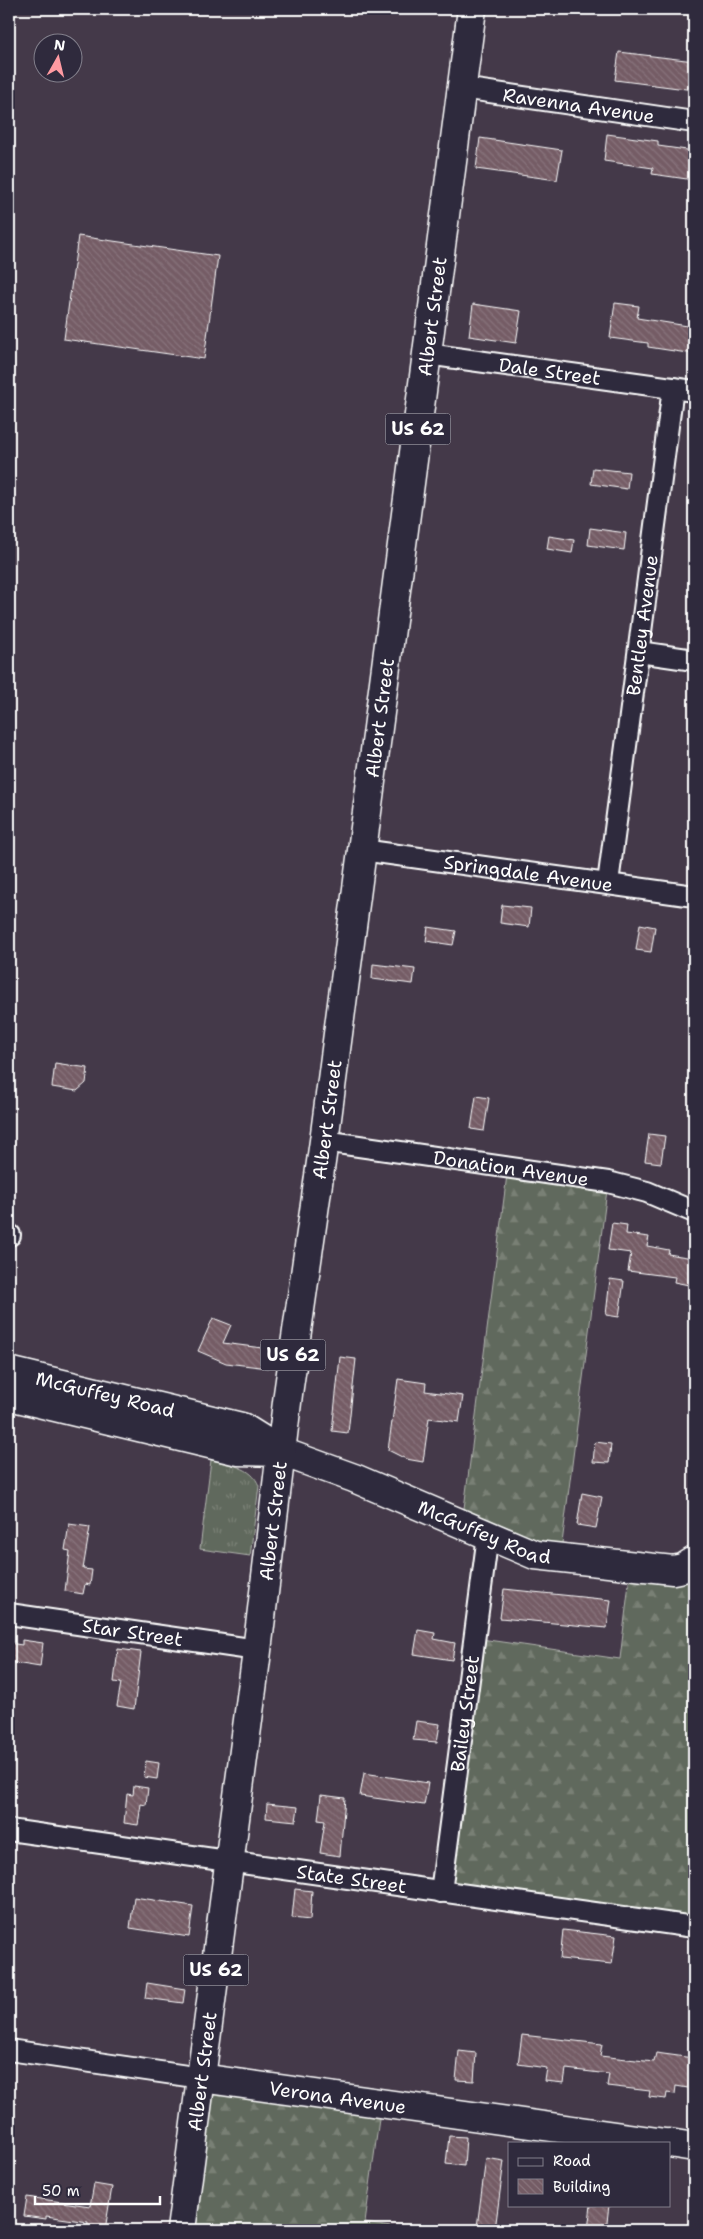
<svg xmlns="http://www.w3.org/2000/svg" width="703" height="2239" font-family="'Shantell Sans',sans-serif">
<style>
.grass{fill:url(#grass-tufts);stroke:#b0b4ae}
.forest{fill:url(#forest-firs);stroke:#b0b4ae}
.building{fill:url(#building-back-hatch);stroke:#fff}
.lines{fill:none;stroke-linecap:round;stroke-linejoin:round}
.street-casing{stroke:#fff;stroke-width:24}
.secondary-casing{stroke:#fff;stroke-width:31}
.primary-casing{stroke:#fff;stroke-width:31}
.street{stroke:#2f2a3d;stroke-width:20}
.secondary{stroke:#2f2a3d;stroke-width:28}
.primary{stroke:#2f2a3d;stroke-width:28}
.labels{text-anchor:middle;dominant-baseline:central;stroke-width:4;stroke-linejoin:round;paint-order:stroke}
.shield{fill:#2f2a3d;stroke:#c1bfc5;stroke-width:1}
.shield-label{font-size:18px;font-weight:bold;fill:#fff}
.street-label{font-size:19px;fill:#fff;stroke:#2f2a3d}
</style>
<defs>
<pattern id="grass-tufts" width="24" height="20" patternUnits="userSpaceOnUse" patternTransform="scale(1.25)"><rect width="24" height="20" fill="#61695d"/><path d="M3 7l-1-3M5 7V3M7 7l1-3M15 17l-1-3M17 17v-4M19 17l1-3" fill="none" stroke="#798075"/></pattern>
<pattern id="forest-firs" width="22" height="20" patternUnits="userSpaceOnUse" patternTransform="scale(1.25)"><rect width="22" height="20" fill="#61695d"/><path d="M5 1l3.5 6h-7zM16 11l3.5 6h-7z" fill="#798075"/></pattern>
<pattern id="building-back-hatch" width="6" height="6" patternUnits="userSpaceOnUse" patternTransform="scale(1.25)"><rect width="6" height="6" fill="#745c65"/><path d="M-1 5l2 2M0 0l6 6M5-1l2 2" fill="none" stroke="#89747c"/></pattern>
</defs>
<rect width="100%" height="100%" fill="#443949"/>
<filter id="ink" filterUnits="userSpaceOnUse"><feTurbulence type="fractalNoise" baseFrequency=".02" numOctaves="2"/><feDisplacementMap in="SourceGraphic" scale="10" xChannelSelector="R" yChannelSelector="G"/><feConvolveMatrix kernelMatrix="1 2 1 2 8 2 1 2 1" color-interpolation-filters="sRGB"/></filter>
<g filter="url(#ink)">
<path class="grass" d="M211,1460C229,1465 252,1466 259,1486L250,1556L200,1549Z"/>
<g class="forest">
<polygon points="508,1167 608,1182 560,1559 462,1524"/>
<polygon points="694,1561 694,1863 687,1926 441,1892 474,1638 620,1659 631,1566"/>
<polygon points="201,2078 381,2104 365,2223 410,2230 181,2230"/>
</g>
<g class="building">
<polygon points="619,52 694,61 694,90 615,80"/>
<polygon points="607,134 658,141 658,146 694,151 694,180 652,174 653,168 604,161"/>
<polygon points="480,138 562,150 557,180 476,169"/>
<polygon points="78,236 218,256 204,359 64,339"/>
<polygon points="615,303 639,306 637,318 694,327 694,354 648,347 648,343 610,338"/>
<polygon points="473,304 521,311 516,343 469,336"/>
<polygon points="593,468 629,472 627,489 591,484"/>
<polygon points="590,528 626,533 624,550 588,545"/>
<polygon points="549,536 574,540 572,553 547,549"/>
<polygon points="502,905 531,908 529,927 500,923"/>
<polygon points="640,924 655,927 651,952 636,950"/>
<polygon points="428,927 456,931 453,945 426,941"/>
<polygon points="373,964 415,969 413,984 372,979"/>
<polygon points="55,1063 88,1068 86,1083 77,1091 52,1087"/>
<polygon points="476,1096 489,1098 484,1131 471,1129"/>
<polygon points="649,1134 665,1136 661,1163 645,1161"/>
<polygon points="612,1223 627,1225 626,1234 649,1237 647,1246 669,1250 668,1254 693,1258 689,1285 674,1282 675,1277 628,1271 631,1253 608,1250"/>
<polygon points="610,1279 624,1281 619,1317 606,1315"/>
<polygon points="213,1318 231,1325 223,1343 270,1349 268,1368 226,1363 198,1351"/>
<polygon points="340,1357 356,1359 348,1433 332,1431"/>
<polygon points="398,1379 426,1383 425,1391 463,1396 459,1422 429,1418 423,1462 406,1459 388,1450"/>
<polygon points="595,1442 611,1444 609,1463 593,1462"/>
<polygon points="582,1493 602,1497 596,1528 577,1525"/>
<polygon points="69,1524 90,1527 83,1569 92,1570 90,1585 85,1584 83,1594 65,1591 70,1551 65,1550"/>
<polygon points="504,1589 611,1600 607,1628 500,1618"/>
<polygon points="418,1630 435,1633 434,1639 455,1643 452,1660 414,1654"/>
<polygon points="22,1640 43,1643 40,1667 9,1662 9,1643 22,1645"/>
<polygon points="118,1649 141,1652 134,1709 117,1706 121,1683 114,1682"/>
<polygon points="416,1721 440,1724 437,1742 413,1740"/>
<polygon points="146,1761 159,1763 157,1779 144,1777"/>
<polygon points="364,1773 428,1783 424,1805 360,1796"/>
<polygon points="134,1786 148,1788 146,1805 141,1804 138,1825 124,1823 127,1794 133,1795"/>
<polygon points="321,1795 345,1798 340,1856 320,1853 325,1821 318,1820"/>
<polygon points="267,1804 298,1807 296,1821 266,1818"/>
<polygon points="295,1889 312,1891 310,1920 292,1918"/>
<polygon points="134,1897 193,1906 189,1937 130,1928"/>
<polygon points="563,1930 616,1936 612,1964 560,1959"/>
<polygon points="147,1983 185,1989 183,2003 145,1998"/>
<polygon points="522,2035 602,2044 600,2056 654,2062 656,2053 693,2058 688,2088 676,2086 675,2094 667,2093 666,2099 649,2097 650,2091 607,2086 609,2074 566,2069 564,2083 545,2081 547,2068 518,2064"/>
<polygon points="459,2051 476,2053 474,2081 456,2080"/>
<polygon points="449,2136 466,2137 464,2166 446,2164"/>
<polygon points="486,2158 504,2161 495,2230 477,2227"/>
<polygon points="94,2184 112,2187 105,2230 87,2230 88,2222 46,2216 46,2219 24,2216 27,2197 90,2206"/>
<polygon points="591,2205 609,2205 606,2230 588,2230"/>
</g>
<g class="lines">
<defs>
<g id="street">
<path id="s1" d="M462,88L694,122"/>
<path id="s2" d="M427,354L694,391"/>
<polyline points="639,652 694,660"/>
<path id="s3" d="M362,850L694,896"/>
<path id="s4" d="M608,883L673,388"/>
<path id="s5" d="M324,1141L608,1182L647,1192L694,1212"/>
<polyline points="9,1235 10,1235"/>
<path id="s6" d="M9,1614L257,1650"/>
<path id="s7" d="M9,1830L694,1927"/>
<path id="s8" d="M441,1892L488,1535"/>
<polyline points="9,2050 201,2078"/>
</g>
<g id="secondary">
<path id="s9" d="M9,1371L242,1427L282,1452L354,1478L535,1555L673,1570L683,1568L694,1561"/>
<polyline points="9,1396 238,1451 282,1452"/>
<path id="s10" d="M201,2078L665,2143"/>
<polyline points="669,2143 694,2147"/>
</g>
<g id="primary">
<path id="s11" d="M181,2230L256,1659L288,1394L324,1141L472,9"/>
</g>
</defs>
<use href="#street" class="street-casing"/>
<use href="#secondary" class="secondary-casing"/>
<use href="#primary" class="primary-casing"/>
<use href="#street" class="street"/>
<use href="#secondary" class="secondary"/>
<use href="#primary" class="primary"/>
</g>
</g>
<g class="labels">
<g class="shield">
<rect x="385.5" y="413.5" width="65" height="31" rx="4"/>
<rect x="260.5" y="1339.5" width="65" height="31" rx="4"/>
<rect x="183.5" y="1954.5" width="65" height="31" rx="4"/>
</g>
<g class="shield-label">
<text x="418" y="429">US 62</text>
<text x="293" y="1355">US 62</text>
<text x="216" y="1970">US 62</text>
</g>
<g class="street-label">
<text stroke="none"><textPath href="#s1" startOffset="118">Ravenna Avenue</textPath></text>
<text stroke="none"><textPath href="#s11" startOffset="1930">Albert Street</textPath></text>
<text stroke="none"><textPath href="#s2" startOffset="124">Dale Street</textPath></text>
<text stroke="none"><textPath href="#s4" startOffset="260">Bentley Avenue</textPath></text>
<text stroke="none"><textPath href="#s11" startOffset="1525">Albert Street</textPath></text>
<text stroke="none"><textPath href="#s3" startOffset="168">Springdale Avenue</textPath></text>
<text stroke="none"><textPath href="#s11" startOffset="1120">Albert Street</textPath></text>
<text stroke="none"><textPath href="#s5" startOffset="189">Donation Avenue</textPath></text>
<text stroke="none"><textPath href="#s9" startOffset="99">McGuffey Road</textPath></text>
<text stroke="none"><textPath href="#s11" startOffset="715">Albert Street</textPath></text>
<text stroke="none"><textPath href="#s9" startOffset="505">McGuffey Road</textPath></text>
<text stroke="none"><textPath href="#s6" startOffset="125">Star Street</textPath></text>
<text stroke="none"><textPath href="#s8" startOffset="180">Bailey Street</textPath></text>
<text stroke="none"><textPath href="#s7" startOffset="346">State Street</textPath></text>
<text stroke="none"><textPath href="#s11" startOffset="160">Albert Street</textPath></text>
<text stroke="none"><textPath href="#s10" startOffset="138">Verona Avenue</textPath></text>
</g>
</g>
<rect width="703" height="2239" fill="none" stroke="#2f2a3d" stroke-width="30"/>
<rect x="15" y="15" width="673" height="2209" fill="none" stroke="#fff" stroke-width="2" filter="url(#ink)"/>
<rect x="508" y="2142" width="162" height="65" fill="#2f2a3d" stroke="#827f8b"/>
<rect x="518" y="2158" width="25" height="8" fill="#2f2a3d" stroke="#827f8b"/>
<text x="553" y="2166" font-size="15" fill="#ffffff">Road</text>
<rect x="518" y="2179" width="25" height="15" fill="url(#building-back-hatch)" stroke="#827f8b"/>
<text x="553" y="2192" font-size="15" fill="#ffffff">Building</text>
<g transform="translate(58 58) rotate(8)"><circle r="24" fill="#2f2a3d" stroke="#827f8b"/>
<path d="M0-4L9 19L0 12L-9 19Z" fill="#ff9aa2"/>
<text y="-8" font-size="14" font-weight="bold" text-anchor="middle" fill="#ffffff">N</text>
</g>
<path d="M35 2196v8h125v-8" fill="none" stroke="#ffffff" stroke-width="2.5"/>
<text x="42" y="2196" font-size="15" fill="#ffffff" stroke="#2f2a3d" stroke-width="4" paint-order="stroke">50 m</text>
</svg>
